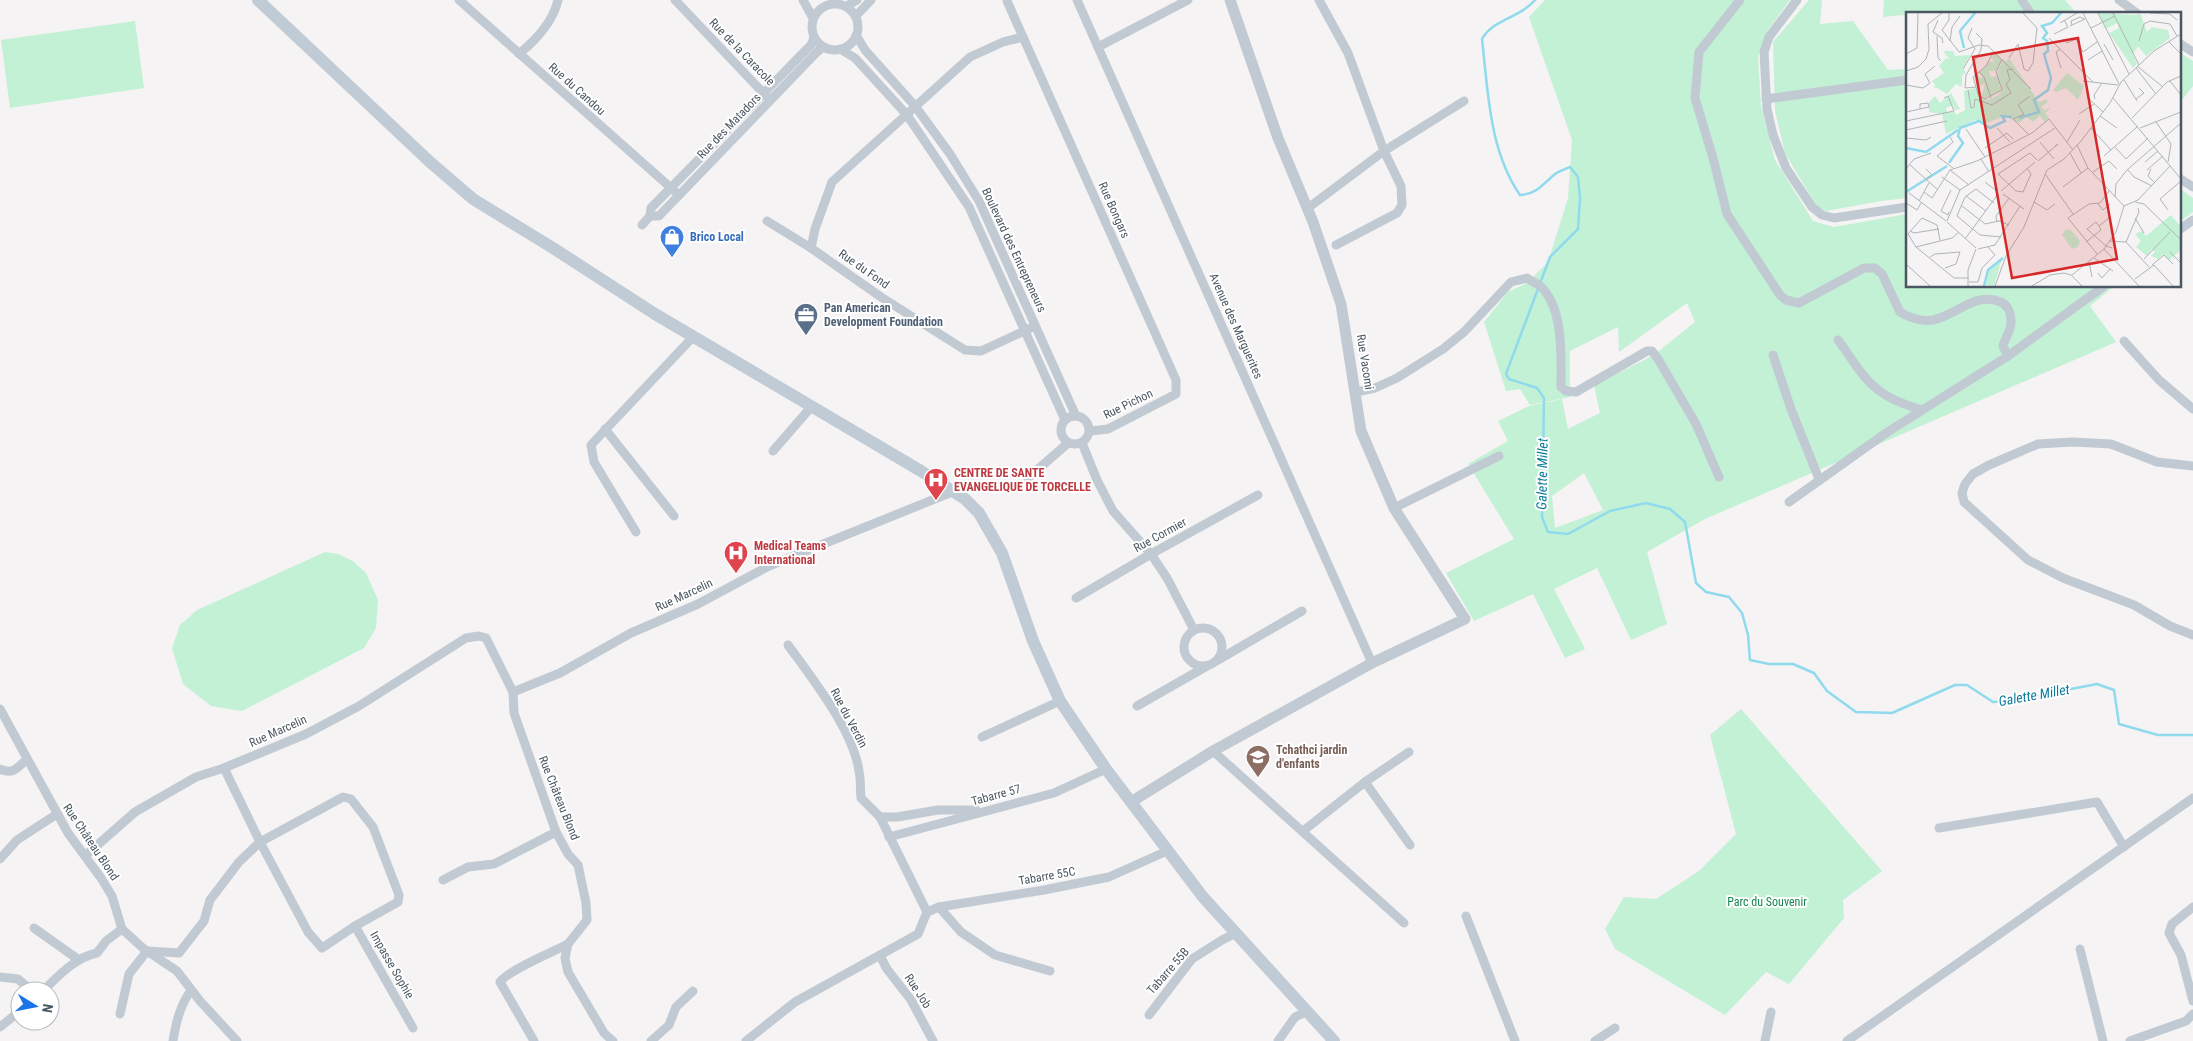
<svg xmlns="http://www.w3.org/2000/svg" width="2193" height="1041" font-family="'Roboto Condensed',sans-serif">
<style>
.green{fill:#c3f1d5;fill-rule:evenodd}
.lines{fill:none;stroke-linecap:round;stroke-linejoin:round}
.stream{stroke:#90daee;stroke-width:2.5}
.minor{stroke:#c1cad2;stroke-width:9}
.tertiary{stroke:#c1cad2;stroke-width:11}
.secondary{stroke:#c1cbd6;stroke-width:12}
.labels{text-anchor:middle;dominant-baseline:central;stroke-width:4;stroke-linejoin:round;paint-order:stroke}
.street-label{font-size:12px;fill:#4a5661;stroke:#fff}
.shop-label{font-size:12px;font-weight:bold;fill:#366cbe;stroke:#fff;text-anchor:start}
.service-label{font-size:12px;font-weight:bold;fill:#4e5e75;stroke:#fff;text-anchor:start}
.health-label{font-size:12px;font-weight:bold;fill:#be3a42;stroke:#fff;text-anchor:start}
.education-label{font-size:12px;font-weight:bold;fill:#785e54;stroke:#fff;text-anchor:start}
.park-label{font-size:12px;fill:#17864f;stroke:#fff}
.water-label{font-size:14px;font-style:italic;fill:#0c7c9b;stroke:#fff}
.inset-river{fill:none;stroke:#90daee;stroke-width:2.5}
.inset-road{fill:none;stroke:#b1b4b9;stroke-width:1}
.view{fill:#d62828;fill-opacity:0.15;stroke:#d62828;stroke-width:2.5}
.inset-edge{fill:none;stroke:#4a5661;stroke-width:2.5}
</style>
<rect width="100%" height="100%" fill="#f5f3f3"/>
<g class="green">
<path d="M1545,0H1790L1768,30L1758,56L1761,106L1775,160L1813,221L1834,227L1907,214V286H2114L2090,306L2116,342L1705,519L1647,552L1667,624L1631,640L1597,568L1554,589L1585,649L1565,658L1533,594L1474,621L1446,573L1514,539L1468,464L1508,441L1498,421L1529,406L1562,399L1568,429L1600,413L1594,385L1654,355L1695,322L1687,303L1619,352L1618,327L1570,351V397L1530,405L1520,389L1506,391L1484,322L1508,292L1527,283L1548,262L1568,198L1572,140L1529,17ZM1584,473L1603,510L1555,528L1552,496Z"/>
<polygon points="1809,0 1822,0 1820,24 1853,21 1888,70 1907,69 1907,198 1881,201 1826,211 1817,207 1785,153 1775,111 1773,42"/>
<path d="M1884,0H2018L2026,11C1978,17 1930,11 1883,17Z"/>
<polygon points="2028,0 2065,0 2077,14 2036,14"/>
<polygon points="135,21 144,88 10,108 1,40"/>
<polygon points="2179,52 2193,61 2193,86 2179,104"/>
<polygon points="2179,188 2193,198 2193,212 2179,222"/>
<polygon points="325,552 338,554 353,561 366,573 378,600 376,628 364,648 242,711 211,706 183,684 172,648 180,625 197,610"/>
<polygon points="1741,709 1882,871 1843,900 1844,918 1789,984 1766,972 1725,1015 1615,949 1605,929 1624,897 1656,899 1699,871 1736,834 1710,735"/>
</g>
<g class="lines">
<path class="stream" d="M1535,0C1520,18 1493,19 1482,39C1488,91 1489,150 1520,195C1537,194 1543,184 1555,174C1559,171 1565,169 1570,167L1578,177L1580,198L1578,229L1550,257L1506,374L1509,379L1537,388L1544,398L1542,517L1548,532L1568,534L1610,511L1646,503L1670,509L1685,522L1696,583L1706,592L1729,597L1742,613L1748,635L1750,660L1769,664H1793L1814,673L1827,691L1856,712L1892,713L1955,685H1967L1993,702L2014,700L2097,684L2114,690L2119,724L2158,735H2193"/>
<g class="minor">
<polyline points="459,0 679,195"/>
<polyline points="675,0 768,98"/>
<polyline points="803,0 813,18"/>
<polyline points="1077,0 1372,663"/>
<polyline points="1319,0 1348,53 1384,151 1401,186 1402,205 1397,213 1336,245"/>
<path d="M1740,0L1699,52L1695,98L1713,158L1727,214L1780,295L1786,300L1799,303L1864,268H1875L1882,274L1900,312C1909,318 1922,322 1933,320C1957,315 1975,291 2001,302C2008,305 2011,313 2011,321C2012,329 2005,338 2003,346L2008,356"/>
<polyline points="1797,0 1769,37 1764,52 1767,109 1773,135 1786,168 1812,207 1822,215 1834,218 1907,207"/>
<polyline points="2022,0 2031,14"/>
<polyline points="2119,0 2138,14"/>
<polyline points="1007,1 1023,37"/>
<circle cx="835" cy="27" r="23"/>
<polyline points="847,6 857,0"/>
<polyline points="856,16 871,0"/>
<polyline points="856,35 865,50 915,106 950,154 979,201 1076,416"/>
<polyline points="2179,43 2193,52"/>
<polyline points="1098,47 1188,0"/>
<polyline points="840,49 855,58 907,115 969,207 1065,420"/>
<path d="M519,54C536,40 553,22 558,0"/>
<polyline points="1766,99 1907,80"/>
<polyline points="2179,178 2193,187"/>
<polyline points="1308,208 1384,151 1464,101"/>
<polyline points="650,216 651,208 811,45 814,38"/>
<polyline points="767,221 811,248"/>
<polyline points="642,225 650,216 659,216 817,52 823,47"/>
<polyline points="2179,230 2193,220"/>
<polyline points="1035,326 981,351 965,350 881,297 811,248 815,229 832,182 970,57 1003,42 1023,37 1176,380 1176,394 1108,429 1090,431"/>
<path d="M1838,340C1851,357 1863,380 1881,392C1893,401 1907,405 1921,410"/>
<polyline points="2124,341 2159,380 2193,409"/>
<polyline points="1773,355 1791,409 1819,479"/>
<path d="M1356,392L1375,388L1397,378L1443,349L1464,332L1511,282L1527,278C1531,281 1536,283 1540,286C1564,307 1561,357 1561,387L1566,391L1576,392L1647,351H1652L1658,359L1696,424L1719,477"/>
<circle cx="1075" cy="430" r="14"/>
<polyline points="605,429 674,516"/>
<polyline points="1082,443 1097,480 1113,511 1151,554 1167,578 1194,630"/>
<polyline points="773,451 812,406"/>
<polyline points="2193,466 2157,462 2111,444 2073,442 2038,444 1989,465 1973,474 1965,484 1962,493 1964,502 2028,560 2063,578 2134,605 2170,626 2193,635"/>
<polyline points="1028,478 1068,443"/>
<polyline points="1789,502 1886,433 2008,356 2104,286"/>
<polyline points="1394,508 1499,456"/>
<polyline points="636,532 594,462 591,445 693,337"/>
<polyline points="1076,598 1151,554 1258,495"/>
<circle cx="1203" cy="647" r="19"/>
<path d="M788,645C812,678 853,730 859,771C861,779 860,789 861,798L880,817L927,912"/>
<polyline points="1218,660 1302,611"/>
<polyline points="513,692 560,673 631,633 698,604 769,566 952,492"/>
<polyline points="1137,706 1207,666"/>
<polyline points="0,709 68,833 101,878 112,896 122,929 144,949 177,971 200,1001 237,1041"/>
<polyline points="982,737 1060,701"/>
<polyline points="1213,751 1404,923"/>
<polyline points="224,768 260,842 308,932 322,948 355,926 413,1028"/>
<path d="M0,769C13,775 17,768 26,760"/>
<polyline points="1365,782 1410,845"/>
<polyline points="880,817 897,817 938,810 976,810"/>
<polyline points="1939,828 2097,802 2124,847"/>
<polyline points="1303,831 1365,782 1409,752"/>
<polyline points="889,837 1054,793 1106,769"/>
<polyline points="85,856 135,812 196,777 224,768 306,734 359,706 466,638 479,636 486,638 513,692 514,713 556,832 568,854 578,865 586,903 587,920 568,944 565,958 568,972 604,1033 613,1041"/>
<polyline points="0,859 17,840 57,814"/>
<polyline points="443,880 468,867 494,864 556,832"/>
<polyline points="939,907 961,932 995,955 1050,971"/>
<polyline points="2193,907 2172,924 2169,933 2181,955 2193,1001"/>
<polyline points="927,912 939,907 1044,890 1109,877 1167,851"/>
<polyline points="1466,916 1515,1041"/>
<polyline points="34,928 79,960"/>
<polyline points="2080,949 2103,1041"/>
<polyline points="880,956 887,969 911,1000 933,1041"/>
<polyline points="0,977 18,979 32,991"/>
<path d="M43,991C58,976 76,957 97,953L106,941L122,929"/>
<polyline points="120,1014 129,974 147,951 179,953 204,921 210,900 239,862 260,842 343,797 351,799 373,827 399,895 398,902 355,926"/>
<polyline points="1149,1015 1192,959 1222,940 1236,933"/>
<polyline points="0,1027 20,1011"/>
<path d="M173,1041C176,1022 180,1006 191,990"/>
<path d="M534,1041L500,982C507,971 555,951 568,944"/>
<polyline points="651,1041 669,1025 676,1007 693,991"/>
<polyline points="746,1041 795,1002 918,934 927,912"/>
<polyline points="1278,1041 1295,1017 1306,1012"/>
<polyline points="1595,1041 1615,1028"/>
<polyline points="1765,1041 1771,1012"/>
<polyline points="1847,1041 2193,798"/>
<polyline points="2130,1041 2186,1021 2193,1014"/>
</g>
<polyline class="tertiary" points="1131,802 1213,751 1372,663 1465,619 1394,508 1361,431 1341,304 1313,222 1278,138 1230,0"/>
<polyline class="secondary" points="258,0 430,162 473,199 553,248 655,314 921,471 965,499 979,513 1002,553 1033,641 1060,701 1106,769 1203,897 1334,1041"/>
</g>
<defs>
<symbol id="shop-pin" viewBox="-11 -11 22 30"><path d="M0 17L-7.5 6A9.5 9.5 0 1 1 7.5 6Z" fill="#3f7fe0" stroke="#fff"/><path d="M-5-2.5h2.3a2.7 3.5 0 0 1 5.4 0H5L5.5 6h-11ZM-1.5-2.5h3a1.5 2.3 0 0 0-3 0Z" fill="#fff"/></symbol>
<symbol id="office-pin" viewBox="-11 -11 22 30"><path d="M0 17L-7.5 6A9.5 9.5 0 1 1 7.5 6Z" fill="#5c6f8a" stroke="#fff"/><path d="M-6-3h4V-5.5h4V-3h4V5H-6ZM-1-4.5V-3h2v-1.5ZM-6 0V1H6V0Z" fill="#fff"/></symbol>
<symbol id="hospital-pin" viewBox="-11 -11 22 30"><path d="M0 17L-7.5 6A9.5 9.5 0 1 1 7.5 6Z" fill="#e0444e" stroke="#fff"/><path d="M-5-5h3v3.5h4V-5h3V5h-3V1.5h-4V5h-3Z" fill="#fff"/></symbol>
<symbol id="school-pin" viewBox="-11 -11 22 30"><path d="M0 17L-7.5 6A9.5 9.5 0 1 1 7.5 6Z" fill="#8d6e63" stroke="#fff"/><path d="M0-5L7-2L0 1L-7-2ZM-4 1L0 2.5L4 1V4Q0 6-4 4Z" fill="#fff"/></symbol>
</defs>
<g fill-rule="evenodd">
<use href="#shop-pin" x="658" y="223" width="28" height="38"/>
<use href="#office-pin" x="792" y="301" width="28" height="38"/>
<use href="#hospital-pin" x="922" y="466" width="28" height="38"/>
<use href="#hospital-pin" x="722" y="539" width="28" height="38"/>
<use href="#school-pin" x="1244" y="743" width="28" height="38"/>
</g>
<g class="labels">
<g class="street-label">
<text transform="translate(742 52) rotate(46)">Rue de la Caracole</text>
<text transform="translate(577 89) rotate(42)">Rue du Candou</text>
<text transform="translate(729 126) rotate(-46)">Rue des Matadors</text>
<text transform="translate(1114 210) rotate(66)">Rue Bongars</text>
<text transform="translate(1014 250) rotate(65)">Boulevard des Entrepreneurs</text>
<text transform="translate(864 269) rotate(35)">Rue du Fond</text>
<text transform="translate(1236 326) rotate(66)">Avenue des Marguerites</text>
<text transform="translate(1365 362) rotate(81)">Rue Vacomi</text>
<text transform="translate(1128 404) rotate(-26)">Rue Pichon</text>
<text transform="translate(1160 535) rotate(-29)">Rue Cormier</text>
<text transform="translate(684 595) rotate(-25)">Rue Marcelin</text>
<text transform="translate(849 718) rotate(62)">Rue du Verdin</text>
<text transform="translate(278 731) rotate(-24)">Rue Marcelin</text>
<text transform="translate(996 795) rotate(-15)">Tabarre 57</text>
<text transform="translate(559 798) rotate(68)">Rue Château Blond</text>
<text transform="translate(91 842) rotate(56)">Rue Château Blond</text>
<text transform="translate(1047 876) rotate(-10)">Tabarre 55C</text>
<text transform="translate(392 965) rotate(60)">Impasse Sophie</text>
<text transform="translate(1168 971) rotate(-49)">Tabarre 55B</text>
<text transform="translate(918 991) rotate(57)">Rue Job</text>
</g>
<g class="shop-label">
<text x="690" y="237">Brico Local</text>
</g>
<g class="service-label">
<text x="824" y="308">Pan American<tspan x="824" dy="14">Development Foundation</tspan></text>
</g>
<g class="health-label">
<text x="954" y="473">CENTRE DE SANTE<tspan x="954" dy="14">EVANGELIQUE DE TORCELLE</tspan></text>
<text x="754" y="546">Medical Teams<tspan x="754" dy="14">International</tspan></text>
</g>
<g class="education-label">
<text x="1276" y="750">Tchathci jardin<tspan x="1276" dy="14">d'enfants</tspan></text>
</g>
<g class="park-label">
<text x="1767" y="902">Parc du Souvenir</text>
</g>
<g class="water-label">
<text transform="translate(1542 474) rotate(-89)">Galette Millet</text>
<text transform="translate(2034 695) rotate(-10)">Galette Millet</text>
</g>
</g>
<g transform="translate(1906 12)">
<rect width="275" height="275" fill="#f5f3f3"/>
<path d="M193,1L230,3L234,1L241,20L246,15L262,18L264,26L240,44L232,34L227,43L231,52L227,56L203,21L213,16L211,11L200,17ZM37,39H47L49,44L64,43L57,56L60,61L56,63V75L50,72L41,82L30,75L27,77L29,73L26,69L38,61L33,54L40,46L44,48ZM88,40L96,47L90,59H83L85,65L91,64L95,79L79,86L73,82H76L79,71L71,76L68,66L71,61L73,66L77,65L73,61L84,49L88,51L86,45ZM103,46L133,90L140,87L142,90L135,95L138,98L145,96L139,101L143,106L139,110L134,104L127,110L120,105L113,111L98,104L81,111L69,108L40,122L36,102L23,100V90L29,84L34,91L45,81L54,97L49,98L47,93L40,96L41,101L48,99L50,103L59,98L58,79L69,76L72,82L81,88L91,84L96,79L91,61L97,47L100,50ZM161,61L178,74L172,88L160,76L150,80L147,78ZM265,203L275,215V238L263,248L258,242L252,247L245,244L249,240L246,237L241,244L230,235L235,229L229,222L236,219L240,224ZM160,217L165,218L174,229L172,235L166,237L156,223ZM96,246L88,274L80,273L82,258Z" fill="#c3f1d5"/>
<path class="inset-river" d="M58,36L54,19L69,1M113,106L133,100L128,88L142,78L145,66L138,42L142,39L141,29L137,26L141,21L136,14L146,11L155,1M0,136L20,140L52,118M43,151L57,131L52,124L54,116L73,109L84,116L99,109L96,104L106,105M0,180L41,154M78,274L82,258L97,246"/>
<path class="inset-road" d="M43,1V8L36,18L53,40L73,33L82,34L125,77M177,1L213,72M192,1L223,62M207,1L233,53M244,1L264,2L271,8M32,8L27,20L36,26L37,31M154,11L171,1M166,13L165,9L174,5L178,7M164,14L179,7M185,16L209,4M148,22L162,15L158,8M31,24L32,46L35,49M143,26L187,70M157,27L161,31L170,27L177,40L191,30M44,29L46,15L54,4M233,29L238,12L244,9L264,12L271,24M263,30L275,42M198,32L207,48M154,37L150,40L155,56M88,39L80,54L67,65L72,82L79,87L96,78L90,60L96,47M0,42L11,36L12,1M103,46L112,32L118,57L122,59L127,51L131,16L117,1M182,48L196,39M231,54L257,75M230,56L250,82M57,57L69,37L62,26L66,16M0,59L12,55L20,47L23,37L22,12L36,1M73,60L78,65L85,86M218,68L231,89M177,69L212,73M264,69L275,83M0,73L17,76L24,71L19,62L29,54M70,75L59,76L60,63L75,38L76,27L70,21M62,78L65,96L68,95L69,87L86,93L105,81L100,72L104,68L101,58L107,57M181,85L197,100M207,86L275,167M189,87L188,83L196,71M230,87L238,81L233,76M0,100L10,98L14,97L23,95L22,91L14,92V97M173,102L188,92M194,104L211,116M226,106L261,70L275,64M0,109L48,99L42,84L38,86M250,110L265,132L262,150M91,116L104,130M185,116L205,138M234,116L275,100M60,117L79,145M0,118L41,109M122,122L107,107L118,102L112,93L124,84M44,125L47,130L31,144L47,156M0,126L20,128L25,125M134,130L148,147M161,130L174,108M171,133L182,156L218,194M209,135L220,147L242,126M79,136L101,121L107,127M164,141L175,161M198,144L232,114M75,147L83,160M132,149L152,132L149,134M239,150L252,139M4,153L31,177M121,156L125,162L117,180L110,179L92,162L124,141L131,148M0,157L8,147L25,141M245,157L242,164L249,171M44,158L63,173M222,158L228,165L246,174M241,158L257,144M187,160L203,149L211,157M139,162L167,202M36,165L54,178M20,167L26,163L20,157M79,170L92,180M157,175L182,156M95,179L129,150M18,180L26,186L44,158L71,149L126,121L143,107L167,138M3,181L40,209M97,182L118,197M60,184L80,199M209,185L210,172L221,158L275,111M13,189L23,171M128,190L141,198L149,192M229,190L238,192L275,228M0,191L11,198L15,191M88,191L70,177L59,185L51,204L74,223L95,225M192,192L197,198L204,192M56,194L79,212L93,209L103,213M218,194L232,188L264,154M262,198L254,187L275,169M43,200L42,203L35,199L45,178M229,206L238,221M41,209L54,178L149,116M41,210L70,236M91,210L90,204L103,186M193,214L190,210L181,217L200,234L206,236M4,219L8,221L33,217M59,227L92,182M34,228L31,213L16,206L2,222L10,235L48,266H63M203,229L220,230L243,255M180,230L195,218L193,214L203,206M220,230L233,200L232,196M10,235L46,226L52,221M72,237L89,233L114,194M198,237L233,274M264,240L275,251M191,242L162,206L183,192L194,191L204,178M24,245L29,242L54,240L50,252L39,256M188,246L207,259M238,247L264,220M183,250L186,265M0,252L24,274M246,253L258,243L267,252M192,261L196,266L204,257M166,263L198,237L210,220L218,194M229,267L248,253L267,274M63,270H72L76,256L89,243L82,235M62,274V258L70,237M89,274L100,244L118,215L141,158L158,147L175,129L204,91L215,70L248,39L275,22M126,274L144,263L158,261L165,263L176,274"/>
<path class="view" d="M172,26L211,247L106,266L67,45Z"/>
<rect width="275" height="275" class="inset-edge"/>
</g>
<g transform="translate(35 1006) rotate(100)"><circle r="24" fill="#ffffff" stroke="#b7bbc0"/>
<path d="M0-4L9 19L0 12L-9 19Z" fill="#1a73e8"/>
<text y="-8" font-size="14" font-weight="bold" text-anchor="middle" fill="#4a5661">N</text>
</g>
</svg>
